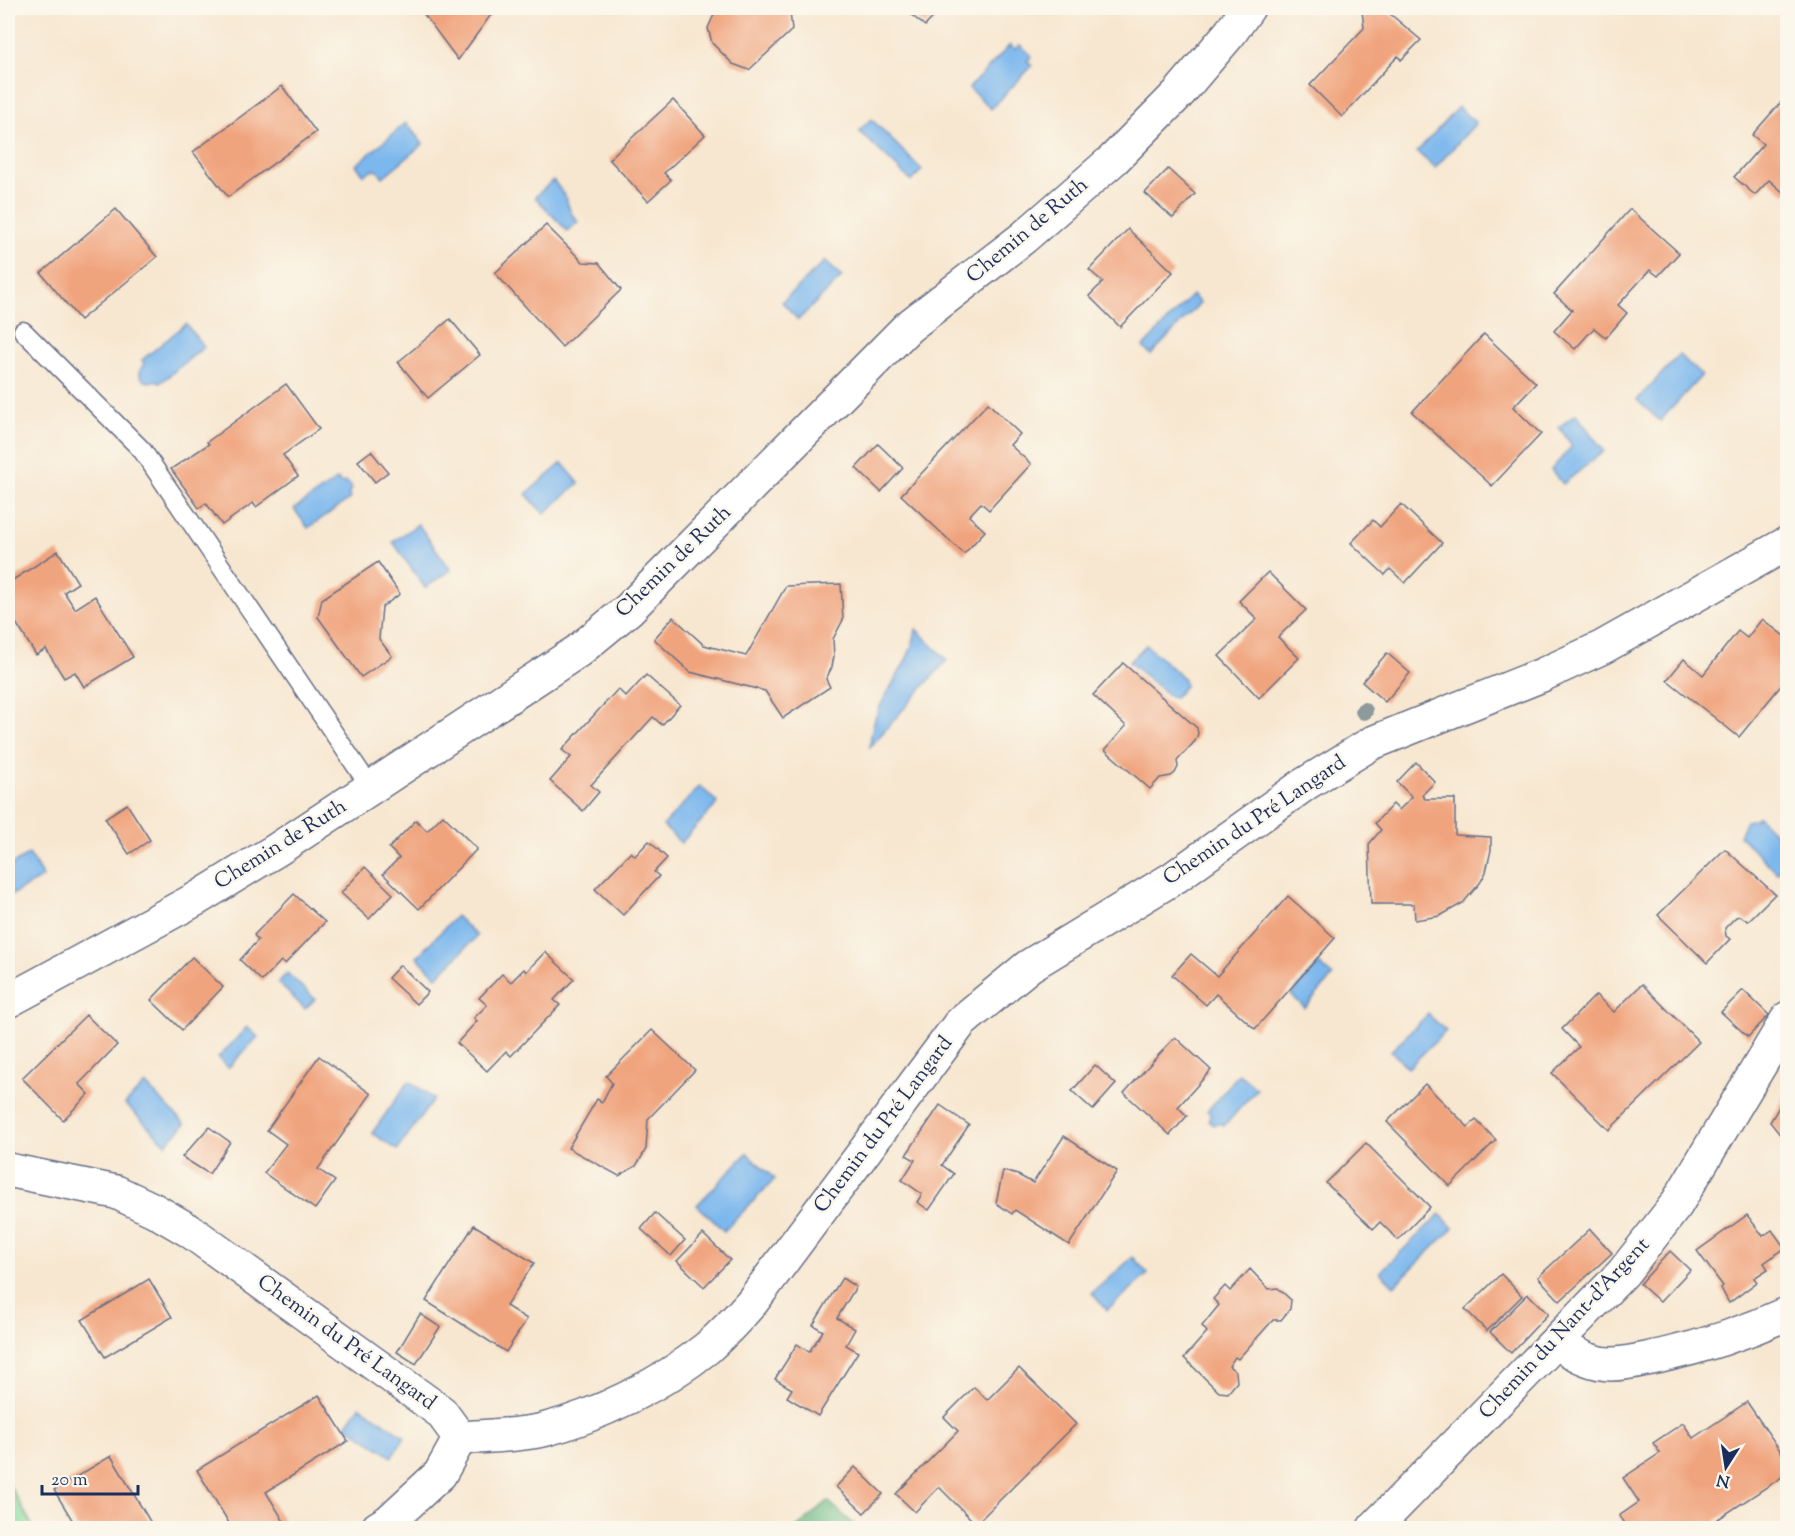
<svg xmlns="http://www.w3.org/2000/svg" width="1795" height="1536" font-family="'Sorts Mill Goudy',serif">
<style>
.green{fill:#87db9e;stroke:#51857e;stroke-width:1.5}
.forest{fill:#6dbb85;stroke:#447572;stroke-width:1.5}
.water{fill:#7bb7ed;stroke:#4b73a6;stroke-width:1.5}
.building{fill:#f0a47e}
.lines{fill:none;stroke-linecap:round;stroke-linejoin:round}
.lane-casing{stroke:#686f86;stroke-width:21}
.street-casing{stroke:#686f86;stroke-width:36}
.lane{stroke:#fff;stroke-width:18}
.street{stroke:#fff;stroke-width:33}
.tree{fill:#8d999a}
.labels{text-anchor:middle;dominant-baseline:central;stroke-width:5;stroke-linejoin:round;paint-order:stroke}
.street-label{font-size:21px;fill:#1b2f5e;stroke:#fbf7ec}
</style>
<rect width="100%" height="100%" fill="#fbf7ec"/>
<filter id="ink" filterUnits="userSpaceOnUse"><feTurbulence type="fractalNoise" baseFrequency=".0167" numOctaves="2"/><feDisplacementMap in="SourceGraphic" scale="12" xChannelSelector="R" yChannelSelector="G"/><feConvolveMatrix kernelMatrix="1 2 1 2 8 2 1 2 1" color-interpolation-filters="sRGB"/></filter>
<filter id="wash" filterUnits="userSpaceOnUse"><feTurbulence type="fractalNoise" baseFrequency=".008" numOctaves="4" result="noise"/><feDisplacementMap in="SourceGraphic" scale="24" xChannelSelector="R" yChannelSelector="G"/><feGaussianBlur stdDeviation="1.35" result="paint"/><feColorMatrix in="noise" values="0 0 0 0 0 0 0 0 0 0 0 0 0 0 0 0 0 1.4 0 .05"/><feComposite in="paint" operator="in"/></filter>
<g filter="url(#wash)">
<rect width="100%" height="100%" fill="#f7e7d0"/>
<polygon class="green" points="8,1483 34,1528 8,1528"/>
<polygon class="forest" points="828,1501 858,1528 796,1528"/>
<g class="water">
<polygon points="1010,45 1015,49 1020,45 1032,56 1027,61 1032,66 991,109 969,88"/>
<polygon points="1458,107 1476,123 1435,168 1417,152"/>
<polygon points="871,119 922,170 911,181 859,131"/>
<polygon points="406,123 423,144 383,177 378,171 371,170 364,175 356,165"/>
<polygon points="553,180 565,196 571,213 578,222 567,231 535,197"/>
<polygon points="825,261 842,277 798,320 782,302"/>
<polygon points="1192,295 1200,303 1151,355 1143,347"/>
<polygon points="186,324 204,347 160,383 157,380 150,382 145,381 140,376 140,370 144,364 142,360"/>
<polygon points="1679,355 1702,375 1660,421 1637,400"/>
<polygon points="1576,414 1604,451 1563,484 1551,470 1572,446 1559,427"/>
<polygon points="562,463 579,483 544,514 526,494"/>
<polygon points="338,479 340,483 346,482 350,485 352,489 348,495 351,498 308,528 294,509"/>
<polygon points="418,524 451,570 425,588 393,542"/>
<path d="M916,629L947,660L870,747C871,698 909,675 916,629Z"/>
<polygon points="1146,645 1184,679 1185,686 1175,697 1169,696 1129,662"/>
<polygon points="700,786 718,803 681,843 663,826"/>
<polygon points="1758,816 1787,846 1787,863 1777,873 1739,835 1746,821 1755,819"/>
<polygon points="29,854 43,877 8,897 8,867"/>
<polygon points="456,916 477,936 437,977 417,957"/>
<polygon points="1319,964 1333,976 1305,1008 1291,995"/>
<polygon points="287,973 315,999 305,1009 278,983"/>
<polygon points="1428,1014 1446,1031 1408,1068 1391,1051"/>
<polygon points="247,1027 258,1037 228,1068 218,1058"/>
<polygon points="1239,1074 1257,1089 1224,1126 1221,1123 1214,1125 1209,1121 1210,1113 1207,1111"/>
<polygon points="409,1081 434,1099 397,1150 372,1133"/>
<polygon points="145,1084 185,1124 166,1144 125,1104"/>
<polygon points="747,1153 775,1179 724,1231 697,1205"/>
<polygon points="1440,1214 1453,1228 1394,1286 1380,1272"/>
<polygon points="1133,1257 1148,1274 1107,1310 1092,1293"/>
<polygon points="360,1406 405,1437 392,1457 346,1425"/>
</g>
<g id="blocks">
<g class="building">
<polygon points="414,8 503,8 490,16 458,60 423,13"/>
<polygon points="717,8 786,8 790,12 792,30 749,70 733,64 712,43 708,28"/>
<polygon points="903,8 942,8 925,26"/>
<polygon points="1358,8 1383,8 1421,40 1401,60 1398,56 1342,117 1310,85 1364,28 1362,11"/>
<polygon points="282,86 316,132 228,197 193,152"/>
<polygon points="673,100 705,135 664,173 671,180 648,201 609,159"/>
<polygon points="1782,101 1788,106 1788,192 1785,194 1769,180 1755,195 1734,177 1763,144 1752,135"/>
<polygon points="1168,169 1195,194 1173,218 1145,193"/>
<polygon points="116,209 157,257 80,320 41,273"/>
<polygon points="1630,209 1679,253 1658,276 1650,270 1618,305 1627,313 1606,338 1594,328 1575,349 1554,331 1572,310 1554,294"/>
<polygon points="546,225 583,262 599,263 621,290 562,347 495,273"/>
<polygon points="1128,229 1173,272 1120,327 1089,296 1103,282 1089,270"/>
<polygon points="450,319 480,355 428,398 398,362"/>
<polygon points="1484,334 1536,383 1513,407 1541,434 1492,486 1412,412"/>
<polygon points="286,384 319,429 283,455 298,476 256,507 253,503 222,525 206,503 199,508 171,469 209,444 207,442"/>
<polygon points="988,403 1020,434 1010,445 1031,464 989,510 981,503 969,516 985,531 964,554 901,495"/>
<polygon points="878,444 903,468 881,492 856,468"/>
<polygon points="371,451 388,472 375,482 358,461"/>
<polygon points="1401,504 1442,543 1405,583 1390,569 1385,575 1351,543 1373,520 1380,527"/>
<polygon points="58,551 78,583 64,592 75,609 95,596 133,657 84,687 75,672 64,678 46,649 36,655 8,610 8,583"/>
<polygon points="378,562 400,594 382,607 379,639 392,656 361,677 318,617 322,599"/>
<polygon points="1268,572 1306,610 1278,637 1299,658 1259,698 1219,656 1257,619 1239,601"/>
<polygon points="841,584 843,620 833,639 834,656 832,667 826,679 830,687 783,718 765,691 690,672 654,639 673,617 704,645 746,656 786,586"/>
<polygon points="1762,619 1788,639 1788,677 1739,737 1667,680 1684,659 1703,675 1738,631 1747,638"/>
<polygon points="1387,653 1410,673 1385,702 1362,682"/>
<polygon points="1123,663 1197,728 1198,734 1195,741 1177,761 1178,767 1175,773 1171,776 1160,778 1150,789 1105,750 1126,726 1093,695"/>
<polygon points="646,675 680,705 662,725 653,717 591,785 599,792 583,811 550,781 571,757 562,750 618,689 626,697"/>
<polygon points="1416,762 1435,782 1422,795 1425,799 1455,799 1455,835 1491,837 1491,850 1486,872 1480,883 1463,903 1440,916 1415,920 1414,904 1371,904 1369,844 1381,830 1375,823 1393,804 1399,810 1412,797 1397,782"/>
<polygon points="127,804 150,840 129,854 105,818"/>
<polygon points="443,815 477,849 419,909 383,874 399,858 389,848 416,820 427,831"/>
<polygon points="649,841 667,858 654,872 659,876 623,915 595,889 631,852 635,856"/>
<polygon points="1725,849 1775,894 1748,921 1740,916 1736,917 1725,928 1726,936 1730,939 1707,963 1658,915"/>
<polygon points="365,867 393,894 369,919 341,893"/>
<polygon points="294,894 325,922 285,964 281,961 262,981 240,960 258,940 254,935"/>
<polygon points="1288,896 1335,938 1255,1029 1216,994 1206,1005 1172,975 1191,954 1217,976"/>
<polygon points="545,952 574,979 554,1000 560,1005 511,1056 506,1051 487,1071 457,1043 477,1021 474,1018 487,1005 479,998 502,974 511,982 524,969 526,972"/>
<polygon points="192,957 223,987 182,1030 151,1000"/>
<polygon points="400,965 428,992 416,1004 388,978"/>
<polygon points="1642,984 1699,1042 1609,1130 1552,1073 1579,1047 1562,1029 1596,995 1614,1012"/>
<polygon points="1743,990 1769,1015 1748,1037 1721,1012"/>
<polygon points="86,1015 117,1045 79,1084 89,1094 63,1120 22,1078"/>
<polygon points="652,1030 695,1070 648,1119 646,1149 641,1158 636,1166 619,1176 568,1148 597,1099 602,1102 612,1083 606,1076"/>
<polygon points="1175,1037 1211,1070 1178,1107 1187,1116 1170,1135 1124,1093"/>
<polygon points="319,1056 371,1094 318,1169 335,1181 315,1209 264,1173 286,1144 267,1130"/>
<polygon points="1095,1065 1116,1084 1093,1110 1072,1091"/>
<polygon points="1425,1084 1468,1127 1476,1120 1496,1140 1450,1186 1387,1122"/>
<polygon points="1788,1092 1788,1141 1786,1142 1770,1122"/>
<polygon points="940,1105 969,1125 942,1165 954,1174 929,1210 917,1202 922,1194 902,1180 915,1160 906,1155"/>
<polygon points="209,1127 230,1142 209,1174 182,1157"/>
<polygon points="1064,1136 1117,1171 1069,1245 1015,1210 1012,1214 996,1203 1003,1171 1018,1175 1033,1183"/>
<polygon points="1366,1143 1430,1207 1398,1240 1380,1222 1373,1229 1326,1183"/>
<polygon points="655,1213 685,1240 671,1256 641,1229"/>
<polygon points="1747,1215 1763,1236 1772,1230 1785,1248 1764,1263 1768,1269 1754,1278 1757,1282 1729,1303 1721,1288 1723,1286 1697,1251"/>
<polygon points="474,1225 534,1263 506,1306 527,1319 506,1352 426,1301"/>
<polygon points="1590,1229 1612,1253 1560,1301 1538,1277"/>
<polygon points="703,1234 730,1260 704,1287 677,1261"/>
<polygon points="1670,1251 1690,1270 1660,1302 1640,1284"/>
<polygon points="1250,1269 1269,1289 1278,1288 1291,1300 1290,1309 1281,1320 1273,1320 1238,1359 1235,1357 1229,1366 1236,1372 1237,1382 1228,1393 1219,1392 1184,1358 1207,1332 1202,1326 1219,1305 1213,1299 1225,1286 1230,1291"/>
<polygon points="1501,1274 1522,1296 1487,1331 1465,1309"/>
<polygon points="842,1278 856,1287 837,1318 855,1329 846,1345 858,1352 818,1416 787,1397 792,1389 775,1379 797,1344 809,1352 823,1331 813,1325"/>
<polygon points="149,1279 172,1317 105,1357 82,1320"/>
<polygon points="1528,1294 1548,1314 1511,1353 1490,1332"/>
<polygon points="420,1314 440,1327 416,1364 397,1352"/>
<polygon points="1019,1368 1076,1424 976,1524 939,1487 915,1512 896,1494 958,1431 944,1417 974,1387 987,1400"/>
<polygon points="319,1395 348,1441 266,1492 288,1528 232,1528 197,1470"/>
<polygon points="1747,1402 1788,1462 1788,1473 1715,1521 1720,1528 1627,1528 1619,1516 1639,1502 1623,1478 1660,1453 1653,1443 1683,1423 1693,1438"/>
<polygon points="111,1456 154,1528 77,1528 54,1490"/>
<polygon points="855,1467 883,1494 864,1513 836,1487"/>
</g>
</g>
</g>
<g filter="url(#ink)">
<use href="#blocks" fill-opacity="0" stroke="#686f86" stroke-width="1.5"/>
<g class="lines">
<defs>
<polyline id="lane" points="23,331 142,450 371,788"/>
<g id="street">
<polyline points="8,1001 198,898 278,849 578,651 629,609 908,327 1023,238 1114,159 1179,93 1230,33 1248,8"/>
<path d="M8,1170L116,1192L154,1210L190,1231L441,1412L460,1438C487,1436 516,1436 543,1430C598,1416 662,1384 707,1348C723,1334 738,1318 752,1302L961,1022L1029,966L1175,877L1305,784L1372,743L1542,675L1603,647L1788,543"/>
<path d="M1557,1342C1572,1353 1591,1364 1611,1364C1628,1364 1645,1359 1661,1356C1705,1346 1747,1332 1788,1313"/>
<polyline points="378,1528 388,1522 440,1474 460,1438"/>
<polyline points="1374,1528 1623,1273 1676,1205 1788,1018"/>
</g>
</defs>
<use href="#lane" class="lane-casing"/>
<use href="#street" class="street-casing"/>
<use href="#lane" class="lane"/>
<use href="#street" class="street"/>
</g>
<circle class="tree" cx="1364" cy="711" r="9"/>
</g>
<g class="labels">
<g class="street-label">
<text transform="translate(1028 231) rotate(-40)">Chemin de Ruth</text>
<text transform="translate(674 562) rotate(-44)">Chemin de Ruth</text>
<text transform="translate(1255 821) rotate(-34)">Chemin du Pré Langard</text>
<text transform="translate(281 845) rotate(-32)">Chemin de Ruth</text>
<text transform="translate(884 1125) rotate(-53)">Chemin du Pré Langard</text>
<text transform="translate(1565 1329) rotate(-47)">Chemin du Nant-d'Argent</text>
<text transform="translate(346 1343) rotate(36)">Chemin du Pré Langard</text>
</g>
</g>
<rect width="1795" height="1536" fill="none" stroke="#fbf7ec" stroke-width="30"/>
<g transform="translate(1726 1467) rotate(192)" stroke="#fbf7ec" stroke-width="4.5" paint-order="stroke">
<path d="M0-4.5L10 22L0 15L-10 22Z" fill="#1b2f5e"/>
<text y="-9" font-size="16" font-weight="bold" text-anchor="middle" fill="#1b2f5e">N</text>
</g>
<path d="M42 1485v9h96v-9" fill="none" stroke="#1b2f5e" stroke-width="3"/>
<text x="51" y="1485" font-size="18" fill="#1b2f5e" stroke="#fbf7ec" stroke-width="4.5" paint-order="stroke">20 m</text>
</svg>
